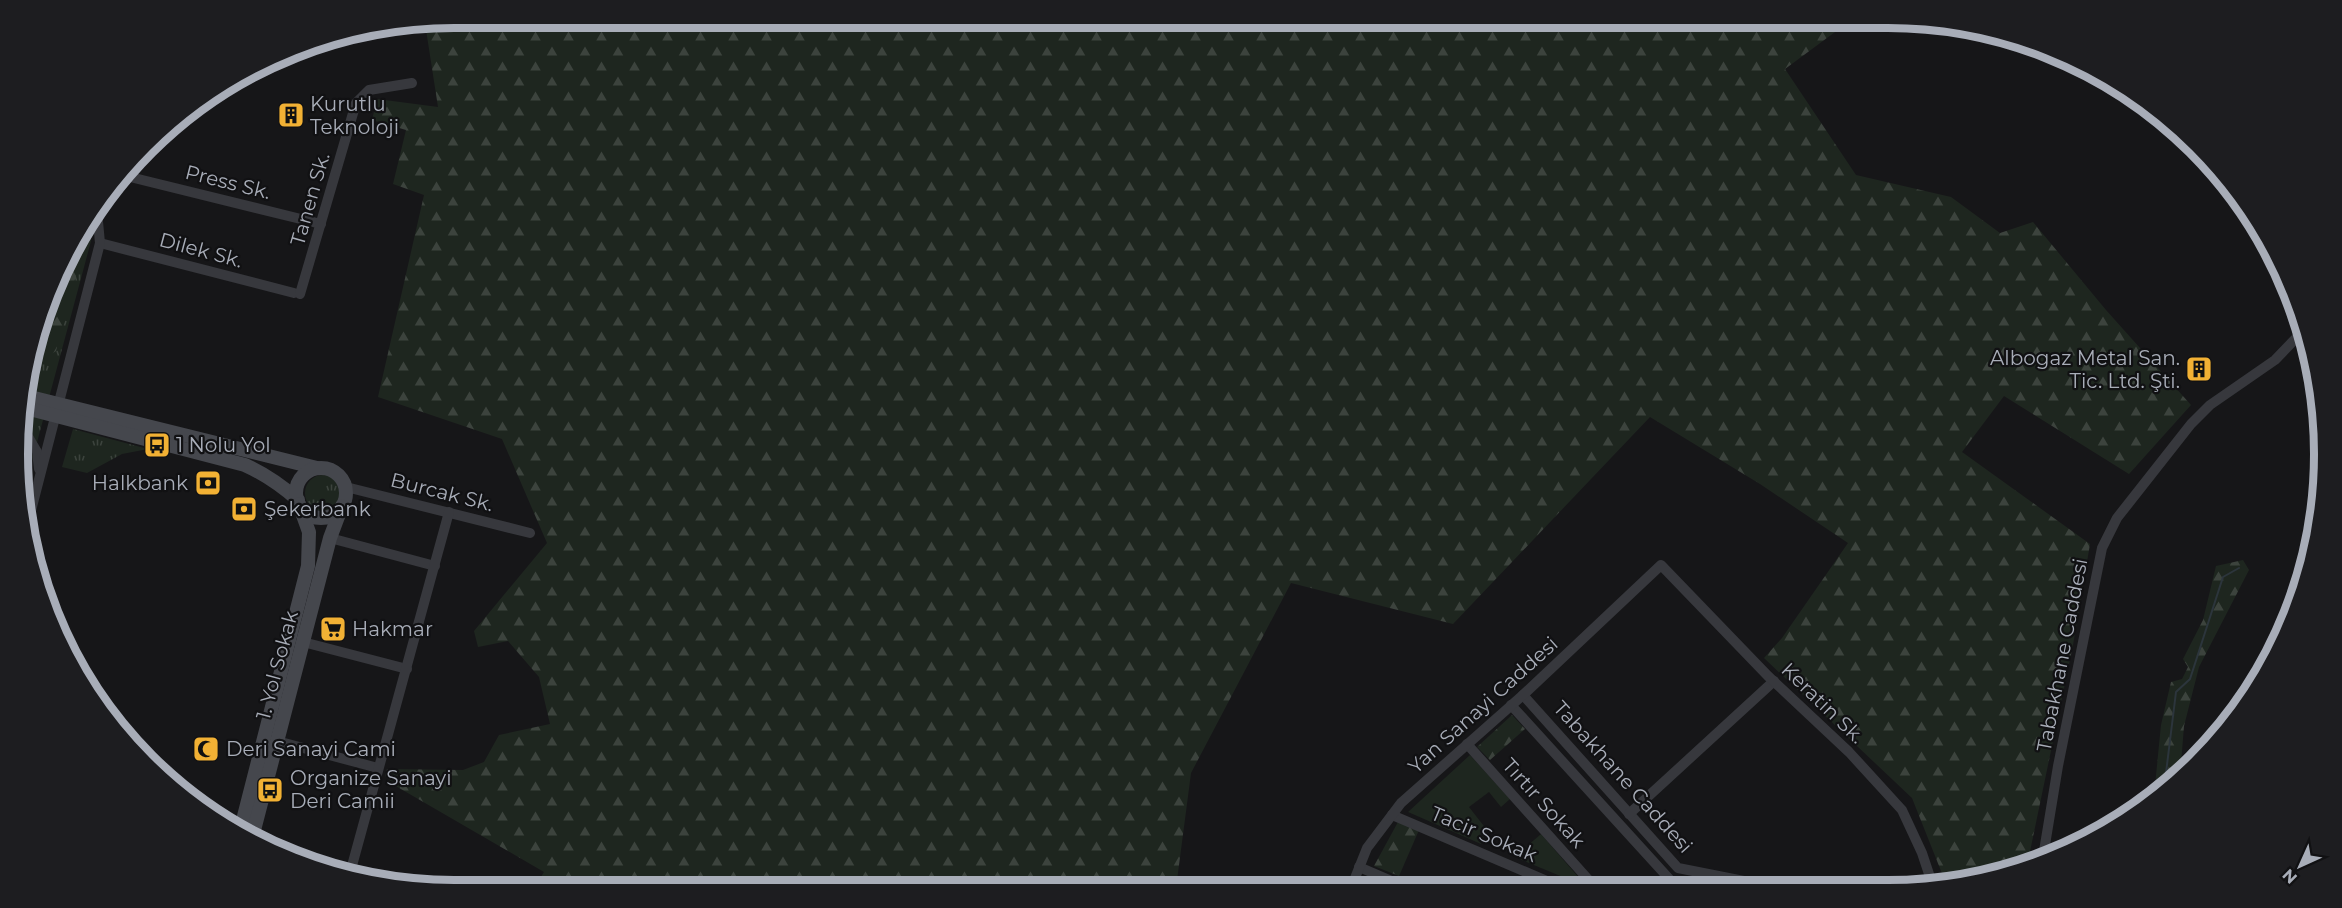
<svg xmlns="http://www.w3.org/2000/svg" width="2342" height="908" font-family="Montserrat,sans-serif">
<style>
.grass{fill:url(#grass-tufts)}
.forest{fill:url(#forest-firs)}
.green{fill:#1e261f}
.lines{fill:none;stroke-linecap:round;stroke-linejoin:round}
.stream{stroke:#2c353c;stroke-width:2}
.street{stroke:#37383d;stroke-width:10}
.secondary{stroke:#45474d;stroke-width:14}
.labels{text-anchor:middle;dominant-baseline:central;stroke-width:4.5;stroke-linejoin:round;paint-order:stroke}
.poi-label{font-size:20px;fill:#a8adb8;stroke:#111113;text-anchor:start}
.street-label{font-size:20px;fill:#a8adb8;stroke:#111113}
.rim{fill:none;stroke:#a8adb8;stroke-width:8}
</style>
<defs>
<pattern id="grass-tufts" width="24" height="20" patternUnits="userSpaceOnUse" patternTransform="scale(1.5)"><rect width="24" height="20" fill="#1e261f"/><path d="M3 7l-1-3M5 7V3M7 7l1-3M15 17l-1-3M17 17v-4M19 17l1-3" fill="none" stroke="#3c433d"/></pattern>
<pattern id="forest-firs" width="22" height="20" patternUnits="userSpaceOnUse" patternTransform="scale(1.5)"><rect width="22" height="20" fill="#1e261f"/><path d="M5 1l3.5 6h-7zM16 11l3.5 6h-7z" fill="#3c433d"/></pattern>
</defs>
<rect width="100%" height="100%" fill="#161618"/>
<g class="grass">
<path d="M90,220L91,241L32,461C29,454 24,447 23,440C14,378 51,267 90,220Z"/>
<polygon points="73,429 148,449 122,454 87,473 62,467"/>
<circle cx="323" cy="493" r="18"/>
</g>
<g class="forest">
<polygon points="454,18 1854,18 1785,69 1856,175 1951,197 2000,233 2033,222 2106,310 2191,405 2129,474 2004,396 1962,452 2090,544 2073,645 2028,861 1947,886 1912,798 1764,658 1782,638 1848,543 1760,484 1650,417 1453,624 1291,583 1191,773 1176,888 521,890 533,890 544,872 394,785 385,776 387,769 463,770 484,762 499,735 550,724 539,677 508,641 478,647 474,631 547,543 502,439 378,397 424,195 393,184 406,130 372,120 377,99 438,107 425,23"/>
<polygon points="85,226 85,241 56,351 34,365 29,365 41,314 76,236"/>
<polygon points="2243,560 2249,570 2199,667 2184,726 2180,776 2154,796 2161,725 2171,682 2182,679 2188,667 2183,659 2203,620 2216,566"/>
<polygon points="1512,715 1525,729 1490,760 1477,747"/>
<polygon points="1398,822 1419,830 1399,876 1374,866"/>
</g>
<g class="green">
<polygon points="2307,569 2301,594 2264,669 2301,581"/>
<polygon points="1470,755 1510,799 1501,807 1489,792 1469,807 1487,830 1481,844 1408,812"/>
<polygon points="1541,834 1587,887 1519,859 1527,846"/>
</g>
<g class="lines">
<polyline class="stream" points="2164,789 2176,692 2190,679 2223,577 2239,568"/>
<g class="street">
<polyline points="126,176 321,224"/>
<polyline points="100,243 294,293"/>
<polyline points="300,294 356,103 369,90 412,83"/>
<polyline points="23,428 37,452 39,469"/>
<polyline points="346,487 530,533"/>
<polyline points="26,530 100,243 97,211"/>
<polyline points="330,538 435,566"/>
<polyline points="303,642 407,669"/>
<polyline points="1523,695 1678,868 1774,887"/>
<polyline points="1511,705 1673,883"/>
<polyline points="277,741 378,768"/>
<polyline points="1467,744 1595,887"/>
<polyline points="1629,814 1774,681"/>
<polyline points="1392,815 1561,887"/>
<polyline points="2043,857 2058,766 2102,548 2117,518 2191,424 2210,405 2275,360 2301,333 2303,326"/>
<polyline points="1359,867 1408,888"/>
<polyline points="350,873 449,512"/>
<polyline points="1351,888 1367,848 1401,803 1523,695 1661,565 1768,676 1849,752 1902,810 1922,853 1933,886"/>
</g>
<g class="secondary">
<polyline points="22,395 317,468"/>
<path d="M22,407L245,465C265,474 281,485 298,500"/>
<circle cx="321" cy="493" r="25"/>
<polyline points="241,828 308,566 309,532 299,504"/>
<polyline points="253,834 330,538 342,506"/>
</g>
</g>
<defs>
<symbol id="building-square" viewBox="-11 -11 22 22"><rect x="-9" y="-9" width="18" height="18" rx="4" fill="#f2b134" stroke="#111113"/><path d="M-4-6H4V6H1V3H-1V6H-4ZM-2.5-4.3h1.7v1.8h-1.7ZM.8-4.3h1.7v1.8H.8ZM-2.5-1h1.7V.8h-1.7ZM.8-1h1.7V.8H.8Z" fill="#111"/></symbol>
<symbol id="bus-square" viewBox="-11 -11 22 22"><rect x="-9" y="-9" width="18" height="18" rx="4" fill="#f2b134" stroke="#111113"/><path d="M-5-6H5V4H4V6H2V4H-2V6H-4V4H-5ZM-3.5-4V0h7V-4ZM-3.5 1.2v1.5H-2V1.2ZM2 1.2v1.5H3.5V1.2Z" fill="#111"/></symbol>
<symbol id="bank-square" viewBox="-11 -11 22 22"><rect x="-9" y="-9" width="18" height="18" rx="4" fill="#f2b134" stroke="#111113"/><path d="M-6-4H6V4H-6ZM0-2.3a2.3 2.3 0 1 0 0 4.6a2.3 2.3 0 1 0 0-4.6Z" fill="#111"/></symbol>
<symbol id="supermarket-square" viewBox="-11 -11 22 22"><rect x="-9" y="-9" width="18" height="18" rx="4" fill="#f2b134" stroke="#111113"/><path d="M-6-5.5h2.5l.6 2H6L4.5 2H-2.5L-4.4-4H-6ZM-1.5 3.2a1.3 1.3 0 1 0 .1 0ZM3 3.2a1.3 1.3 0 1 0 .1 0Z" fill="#111"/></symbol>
<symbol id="mosque-square" viewBox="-11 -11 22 22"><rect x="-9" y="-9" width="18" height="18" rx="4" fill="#f2b134" stroke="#111113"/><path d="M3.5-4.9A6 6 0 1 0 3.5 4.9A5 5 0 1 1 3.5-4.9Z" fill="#111"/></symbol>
</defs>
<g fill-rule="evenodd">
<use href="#building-square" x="276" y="100" width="30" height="30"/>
<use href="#building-square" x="2184" y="354" width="30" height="30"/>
<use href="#bus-square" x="142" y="430" width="30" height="30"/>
<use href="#bank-square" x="193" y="468" width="30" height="30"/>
<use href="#bank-square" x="229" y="494" width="30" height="30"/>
<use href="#supermarket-square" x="318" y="614" width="30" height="30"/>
<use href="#mosque-square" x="191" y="734" width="30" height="30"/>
<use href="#bus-square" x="255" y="775" width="30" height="30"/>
</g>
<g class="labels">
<g class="poi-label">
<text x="310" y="104">Kurutlu<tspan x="310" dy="23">Teknoloji</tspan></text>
<text x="2180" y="358" text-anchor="end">Albogaz Metal San.<tspan x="2180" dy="23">Tic. Ltd. Şti.</tspan></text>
<text x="176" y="445">1 Nolu Yol</text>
<text x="188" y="483" text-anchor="end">Halkbank</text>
<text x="264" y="509">Şekerbank</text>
<text x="352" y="629">Hakmar</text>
<text x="226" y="749">Deri Sanayi Cami</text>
<text x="290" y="778">Organize Sanayi<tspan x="290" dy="23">Deri Camii</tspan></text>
</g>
<g class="street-label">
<text transform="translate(228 182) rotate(14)">Press Sk.</text>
<text transform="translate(310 199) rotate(-74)">Tanen Sk.</text>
<text transform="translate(201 250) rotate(15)">Dilek Sk.</text>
<text transform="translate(442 492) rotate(14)">Burcak Sk.</text>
<text transform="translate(2062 655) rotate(-79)">Tabakhane Caddesi</text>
<text transform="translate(277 665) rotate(-75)">1. Yol Sokak</text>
<text transform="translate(1823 703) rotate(44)">Keratin Sk.</text>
<text transform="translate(1483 705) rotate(-42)">Yan Sanayi Caddesi</text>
<text transform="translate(1623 777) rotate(48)">Tabakhane Caddesi</text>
<text transform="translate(1544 803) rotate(48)">Tırtır Sokak</text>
<text transform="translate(1484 834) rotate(23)">Tacir Sokak</text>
</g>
</g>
<path d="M0 0H2342V908H0ZM454 28H1888A426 426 0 0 1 2314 454V454A426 426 0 0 1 1888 880H454A426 426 0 0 1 28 454V454A426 426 0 0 1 454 28Z" fill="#1d1d20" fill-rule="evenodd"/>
<path class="rim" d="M454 28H1888A426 426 0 0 1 2314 454V454A426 426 0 0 1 1888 880H454A426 426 0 0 1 28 454V454A426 426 0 0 1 454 28Z"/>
<g transform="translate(2300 866) rotate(225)" stroke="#111113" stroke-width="4.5" paint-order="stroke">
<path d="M0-4.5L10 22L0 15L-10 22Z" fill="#a8adb8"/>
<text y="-9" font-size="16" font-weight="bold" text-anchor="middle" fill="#a8adb8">N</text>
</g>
</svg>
